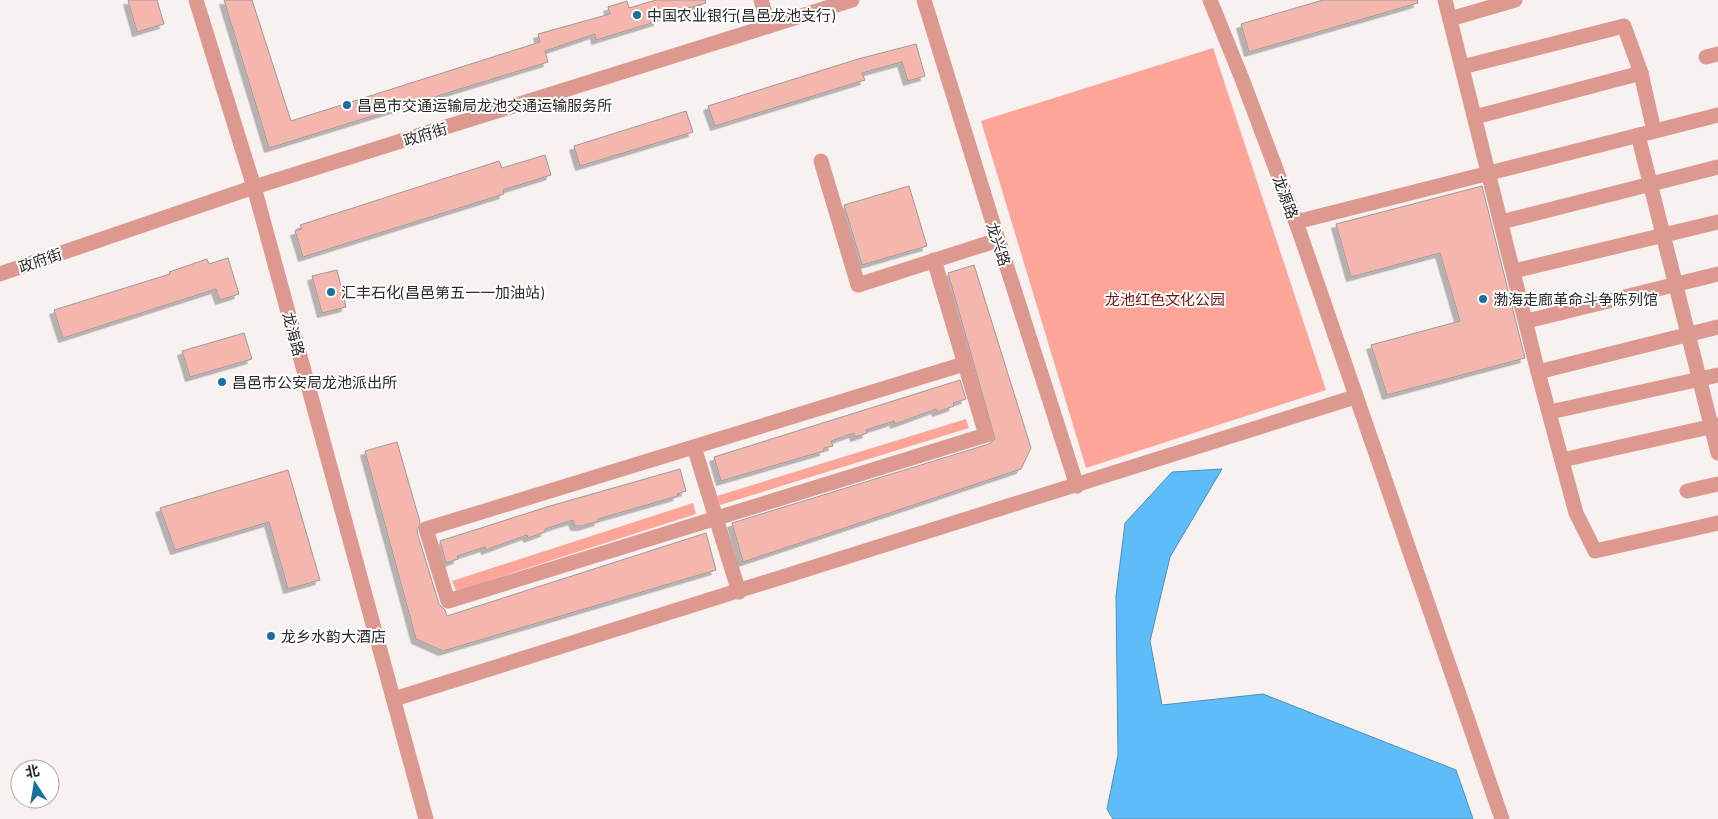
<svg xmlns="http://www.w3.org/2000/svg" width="1718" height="819" font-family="Barlow,'Noto Sans SC',sans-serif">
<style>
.green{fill:#fea59a}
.water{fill:#5ebcf9;stroke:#4e90ba}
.building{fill:#f5b6ae;stroke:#9f9998;filter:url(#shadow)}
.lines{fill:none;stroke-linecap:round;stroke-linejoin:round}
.minor{stroke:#dd9990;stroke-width:15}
.poi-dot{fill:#196f9f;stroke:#fff;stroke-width:2}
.labels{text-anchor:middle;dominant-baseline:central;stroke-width:4;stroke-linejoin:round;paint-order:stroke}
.poi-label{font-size:15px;fill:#2a2828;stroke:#fff;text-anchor:start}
.street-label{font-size:15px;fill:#2a2828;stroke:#fff}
.park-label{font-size:15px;fill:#701714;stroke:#fff}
</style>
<defs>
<filter id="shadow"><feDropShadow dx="-4.5" dy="4.5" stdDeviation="0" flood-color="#0004"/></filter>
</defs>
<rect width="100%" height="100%" fill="#f7f1f0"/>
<g class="green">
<polygon points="1213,48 1326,390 1086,468 981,121"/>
<polygon points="966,419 969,428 720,505 717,496"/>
<polygon points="693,503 696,514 456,591 452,581"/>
</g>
<polygon class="water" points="1222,469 1170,557 1150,641 1162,705 1263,694 1456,770 1473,819 1113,819 1107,809 1118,755 1116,596 1125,523 1172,472"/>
<g class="building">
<polygon points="128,0 157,0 164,24 137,32"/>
<polygon points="224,0 252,0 291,121 540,42 538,34 610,14 608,7 627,1 629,8 656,0 705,0 706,3 657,17 658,21 596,40 595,34 545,51 548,62 269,148"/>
<polygon points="1323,0 1417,0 1418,3 1249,52 1241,24"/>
<polygon points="916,44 925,76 908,81 902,62 862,73 865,80 715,126 708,106 858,59"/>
<polygon points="686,111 693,132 580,166 574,146"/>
<polygon points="545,155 551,175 503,190 504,194 303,257 295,231 302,229 300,225 499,161 502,168"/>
<polygon points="909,186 927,246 862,265 844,205"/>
<polygon points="1482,186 1525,358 1387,395 1371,345 1460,321 1440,253 1351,277 1336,224"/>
<polygon points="228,258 239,294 220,300 216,289 63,338 54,310 170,274 169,272 207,259 209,264"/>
<polygon points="974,265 1031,448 1021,469 743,562 732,523 989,444 995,439 948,273"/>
<polygon points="337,270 346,307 322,313 312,276"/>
<polygon points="244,333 252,359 190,377 182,351"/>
<polygon points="960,380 966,399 953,403 954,406 937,412 936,409 895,424 894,421 866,430 867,433 855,437 854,433 831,441 833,446 824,448 824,451 721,481 714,457"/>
<polygon points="397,442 420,522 417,532 439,604 445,610 447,616 706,533 716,570 443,651 416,639 365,451"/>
<polygon points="680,469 686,491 677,494 678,496 598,519 599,521 582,526 575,526 573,520 545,529 545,532 528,538 527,535 486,550 485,547 457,556 458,559 446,563 440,541 550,506"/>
<polygon points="288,470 320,580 288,589 269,522 175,550 160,508"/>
</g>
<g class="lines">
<g class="minor">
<polyline points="196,0 254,187 426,819"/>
<polyline points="761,0 769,26"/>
<polyline points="924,0 996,233 1077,486"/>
<polyline points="1210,0 1242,79 1296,222 1502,819"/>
<polyline points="1445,0 1538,372 1576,513 1595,551 1718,523"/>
<polyline points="1450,19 1515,0"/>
<polyline points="1706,57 1718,54"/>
<polyline points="1462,67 1624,26 1641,73 1654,131"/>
<polyline points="1475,117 1641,73"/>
<polyline points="1638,135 1718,453"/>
<polyline points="821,161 858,285 998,240"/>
<polyline points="1296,222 1718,115"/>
<polyline points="1501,222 1718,167"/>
<polyline points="934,260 986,435 448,601 426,529 964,364"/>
<polyline points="1514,271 1718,222"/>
<polyline points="0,274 254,187 852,0"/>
<polyline points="1527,321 1718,274"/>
<polyline points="1538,372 1718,327"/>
<polyline points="1550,412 1718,375"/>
<polyline points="694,447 739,592"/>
<polyline points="1562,460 1718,425"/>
<polyline points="1687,491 1718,484"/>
<polyline points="394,699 1355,397"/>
</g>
</g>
<g class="poi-dot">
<circle cx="637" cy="15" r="5"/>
<circle cx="347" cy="105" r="5"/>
<circle cx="331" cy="292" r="5"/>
<circle cx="1483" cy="299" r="5"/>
<circle cx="222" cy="382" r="5"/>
<circle cx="271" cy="636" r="5"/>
</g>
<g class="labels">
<g class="poi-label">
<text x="647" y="15">中国农业银行(昌邑龙池支行)</text>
<text x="357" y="105">昌邑市交通运输局龙池交通运输服务所</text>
<text x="341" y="292">汇丰石化(昌邑第五一一加油站)</text>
<text x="1493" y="299">渤海走廊革命斗争陈列馆</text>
<text x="232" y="382">昌邑市公安局龙池派出所</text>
<text x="281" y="636">龙乡水韵大酒店</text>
</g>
<g class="street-label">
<text transform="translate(425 134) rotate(-17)">政府街</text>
<text transform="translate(1286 197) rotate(70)">龙源路</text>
<text transform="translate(999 244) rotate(72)">龙兴路</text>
<text transform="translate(40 260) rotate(-19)">政府街</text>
<text transform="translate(294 334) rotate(75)">龙海路</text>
</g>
<g class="park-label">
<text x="1165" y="299">龙池红色文化公园</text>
</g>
</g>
<g transform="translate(35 784) rotate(348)"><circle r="24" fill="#ffffff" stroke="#aaa9a9"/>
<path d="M0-4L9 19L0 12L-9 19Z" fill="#196f9f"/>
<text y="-8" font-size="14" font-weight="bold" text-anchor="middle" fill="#2a2828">北</text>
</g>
</svg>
